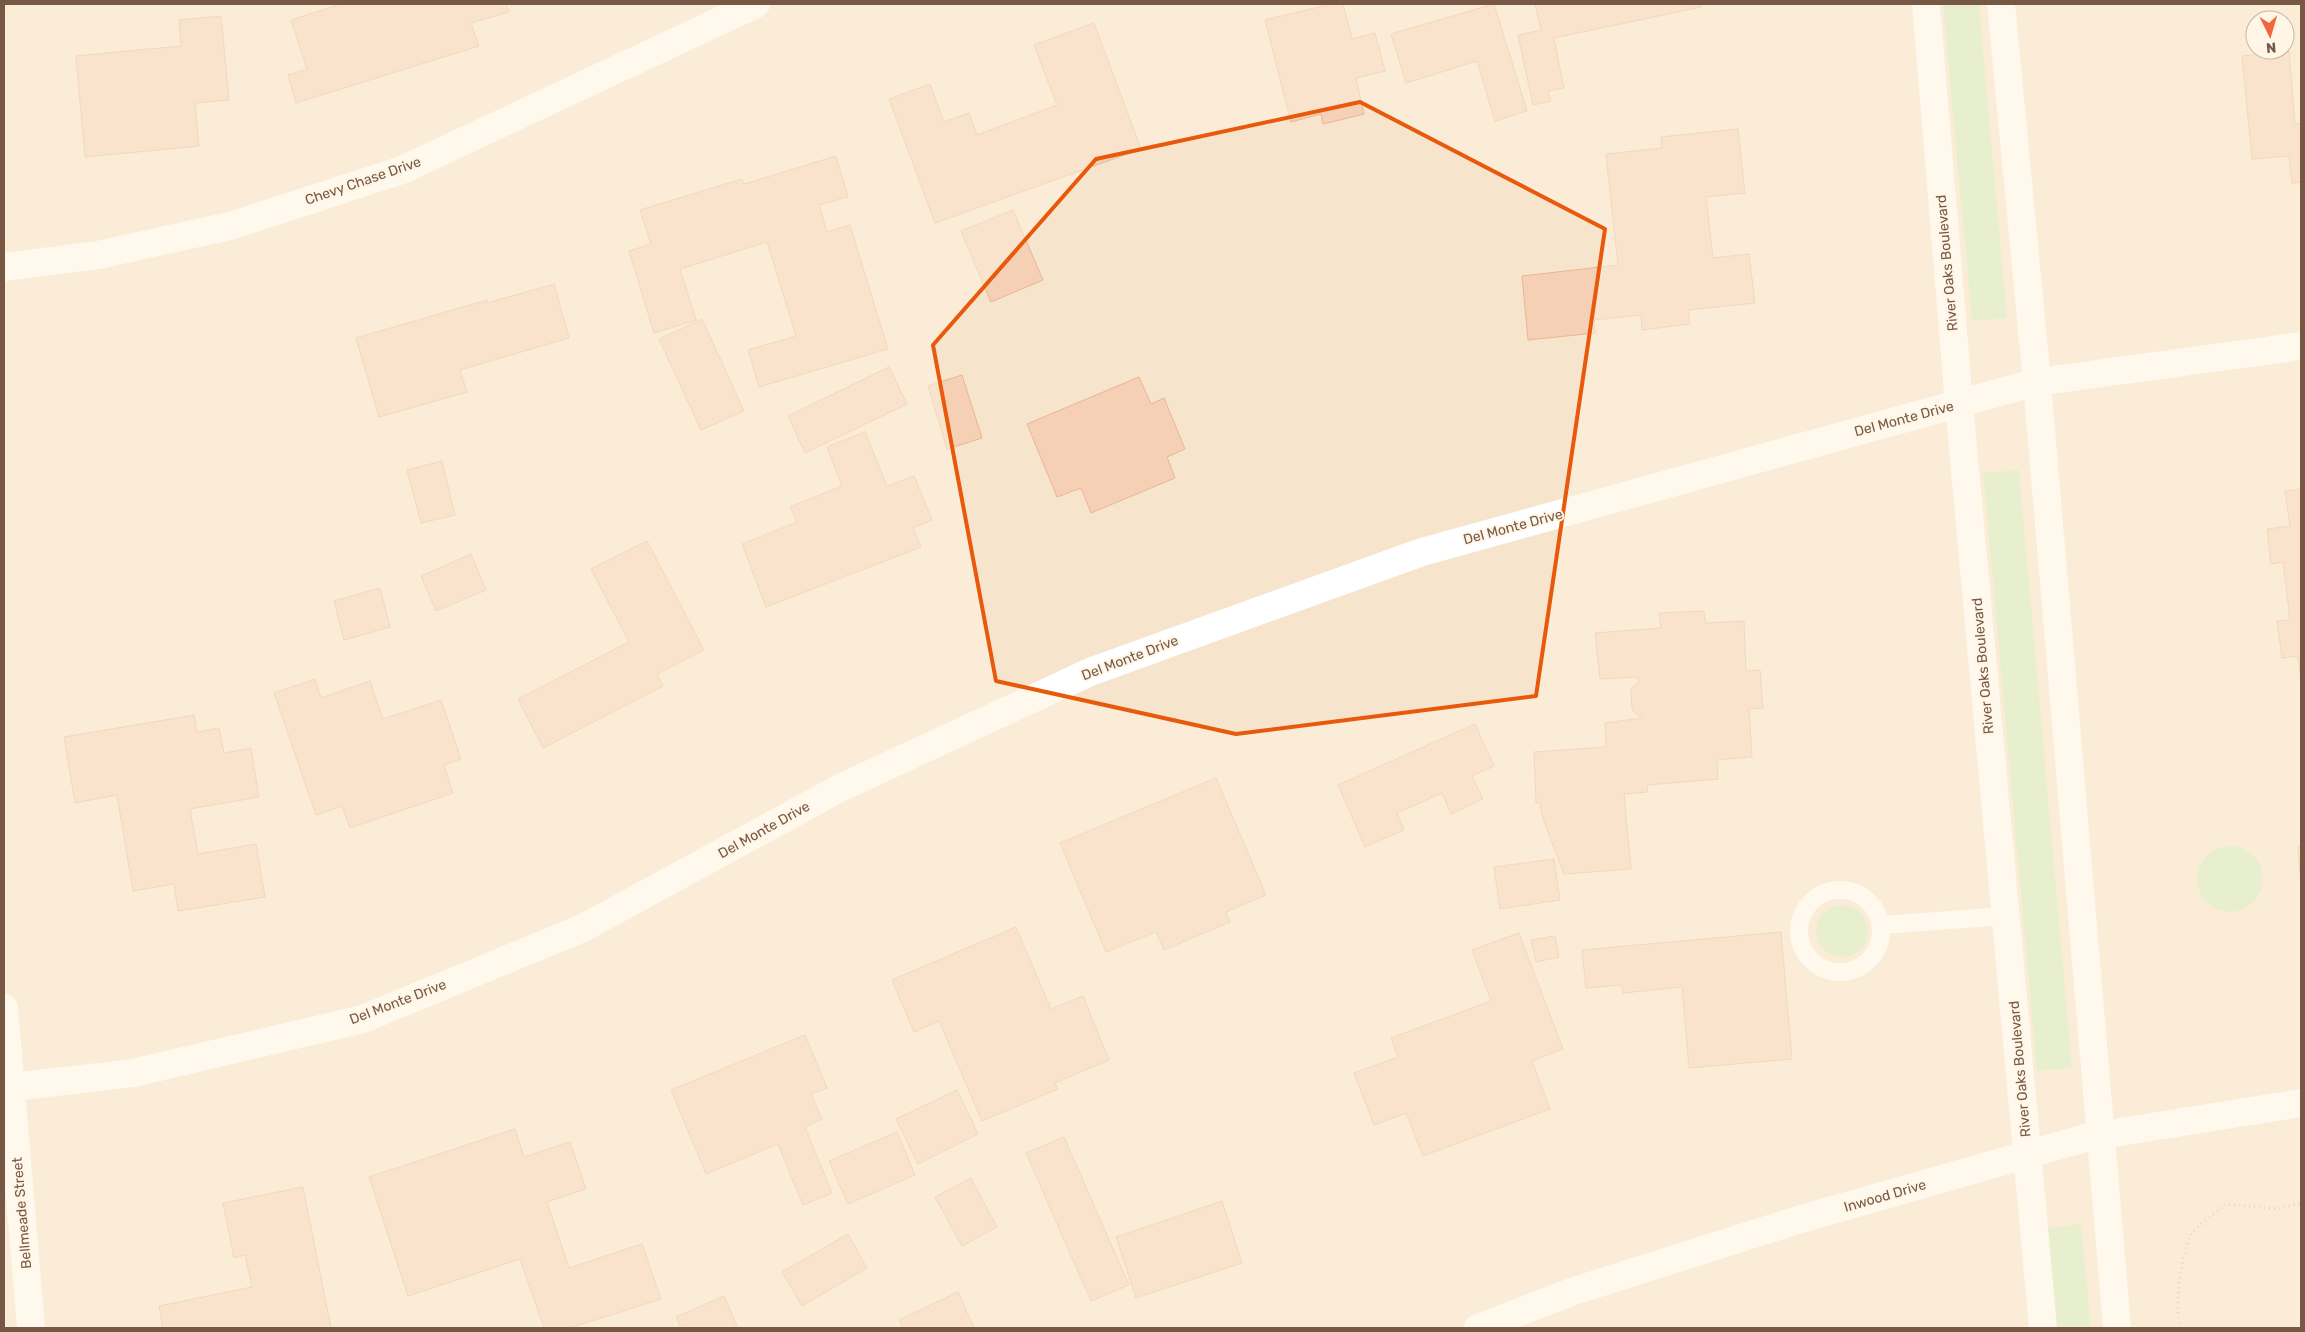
<svg xmlns="http://www.w3.org/2000/svg" width="2305" height="1332" font-family="Rubik,sans-serif">
<style>
.residential{fill:#f6e4cd;fill-rule:evenodd}
.green{fill:#cfecbd}
.building{fill:#f5d0b5;stroke:#e9b694}
.lines{fill:none;stroke-linecap:round;stroke-linejoin:round}
.path{stroke:#dab398;stroke-width:3;stroke-dasharray:1 4;stroke-linecap:butt}
.lane{stroke:#fff;stroke-width:18}
.street{stroke:#fff;stroke-width:28}
.secondary{stroke:#fff;stroke-width:28}
.marked{fill:none;stroke:#e8590c;stroke-width:4;stroke-linejoin:round}
.labels{text-anchor:middle;dominant-baseline:central;stroke-width:4;stroke-linejoin:round;paint-order:stroke}
.street-label{font-size:14px;fill:#765845;stroke:#fff6e7}
</style>
<rect width="100%" height="100%" fill="#fef3df"/>
<path class="residential" d="M4,4H2301V1328H4ZM2255,20H2285V50H2255Z"/>
<g class="green">
<polygon points="1943,4 1979,4 2007,318 1972,321"/>
<polygon points="2019,470 2072,1068 2037,1071 1983,473"/>
<circle cx="2230" cy="879" r="33"/>
<circle cx="1842" cy="931" r="26"/>
<polygon points="2081,1224 2091,1328 2055,1328 2046,1228"/>
</g>
<g class="building">
<polygon points="341,4 506,4 509,12 471,23 479,46 296,103 288,75 307,69 291,20"/>
<polygon points="1331,4 1343,4 1352,39 1375,33 1385,71 1356,78 1364,114 1323,124 1321,114 1291,122 1265,20"/>
<polygon points="1494,4 1527,111 1495,121 1477,61 1406,83 1391,34"/>
<polygon points="1535,4 1701,4 1701,7 1554,38 1564,88 1548,91 1551,101 1533,105 1518,35 1541,30"/>
<polygon points="221,16 229,100 195,103 199,146 85,157 76,56 181,46 179,20"/>
<polygon points="1094,23 1141,149 935,223 889,99 930,84 944,122 969,113 977,135 1057,105 1034,45"/>
<polygon points="2289,51 2295,124 2301,123 2301,182 2292,183 2289,156 2252,159 2242,56"/>
<polygon points="1738,129 1745,193 1706,197 1713,258 1749,254 1755,303 1688,310 1690,324 1642,330 1641,315 1594,320 1595,333 1528,340 1522,276 1618,265 1606,154 1662,148 1661,137"/>
<polygon points="836,156 848,197 819,205 827,232 850,225 888,349 759,387 748,350 796,336 767,242 680,269 696,320 654,333 629,251 651,244 640,210 742,179 744,184"/>
<polygon points="1013,210 1043,280 991,302 961,231"/>
<polygon points="554,284 569,338 460,370 467,392 379,417 356,338 487,300 487,303"/>
<polygon points="702,319 744,411 701,430 659,339"/>
<polygon points="889,367 907,404 805,453 788,416"/>
<polygon points="962,375 982,438 947,449 928,386"/>
<polygon points="1139,377 1151,404 1164,398 1185,449 1167,457 1175,478 1091,513 1081,488 1057,497 1027,424"/>
<polygon points="865,432 887,486 914,476 932,520 913,528 921,547 766,607 742,544 797,522 790,507 842,486 827,447"/>
<polygon points="442,461 455,515 421,523 407,470"/>
<polygon points="2301,489 2301,681 2298,656 2282,658 2277,621 2290,620 2283,562 2271,564 2267,529 2290,526 2285,491"/>
<polygon points="647,541 704,650 657,674 663,686 543,748 518,699 629,642 591,569"/>
<polygon points="471,554 486,590 436,611 421,576"/>
<polygon points="380,588 390,627 344,640 334,601"/>
<polygon points="1704,611 1705,623 1744,621 1746,671 1760,670 1763,708 1749,709 1752,757 1717,760 1718,779 1648,785 1647,792 1624,794 1631,869 1564,874 1542,816 1540,803 1536,803 1534,752 1606,747 1605,723 1642,718 1632,710 1631,689 1638,683 1638,677 1600,679 1595,633 1661,628 1659,613"/>
<polygon points="315,679 321,698 370,681 383,719 441,700 461,759 444,765 453,793 350,828 342,806 316,815 274,693"/>
<polygon points="194,715 197,732 219,728 224,753 251,748 259,797 190,809 198,854 256,844 265,897 178,911 174,884 133,891 117,795 75,803 64,737"/>
<polygon points="1475,724 1494,766 1472,776 1483,799 1451,814 1442,793 1397,813 1404,830 1365,847 1338,785"/>
<polygon points="1216,778 1266,895 1226,912 1230,922 1164,950 1156,932 1106,952 1060,843"/>
<polygon points="2298,847 2301,847 2301,888"/>
<polygon points="1554,859 1560,900 1500,909 1494,867"/>
<polygon points="1016,927 1051,1009 1083,996 1109,1060 1055,1083 1058,1089 982,1121 939,1021 914,1032 892,980"/>
<polygon points="1781,932 1792,1059 1689,1068 1682,987 1623,993 1622,985 1586,988 1582,950"/>
<polygon points="1519,933 1563,1049 1532,1061 1550,1109 1423,1156 1406,1113 1374,1125 1354,1073 1398,1057 1391,1038 1491,1001 1472,950"/>
<polygon points="1555,936 1559,957 1536,962 1531,940"/>
<polygon points="805,1035 827,1088 811,1094 822,1119 805,1127 832,1193 803,1205 778,1144 706,1174 671,1090"/>
<polygon points="957,1090 978,1134 918,1164 896,1119"/>
<polygon points="515,1129 524,1157 570,1142 586,1189 547,1202 569,1268 642,1244 661,1299 570,1328 544,1328 520,1259 408,1296 369,1177"/>
<polygon points="897,1132 915,1175 848,1204 829,1161"/>
<polygon points="1064,1137 1129,1285 1091,1301 1026,1153"/>
<polygon points="971,1178 997,1227 962,1246 935,1197"/>
<polygon points="303,1187 331,1328 163,1328 159,1306 252,1287 245,1255 234,1258 223,1203"/>
<polygon points="1222,1201 1242,1263 1136,1298 1116,1237"/>
<polygon points="848,1234 867,1268 802,1306 782,1272"/>
<polygon points="958,1292 974,1328 903,1328 899,1320"/>
<polygon points="724,1296 738,1328 681,1328 676,1317"/>
</g>
<g class="lines">
<path class="path" d="M2180,1328C2174,1308 2181,1255 2191,1235C2195,1227 2218,1211 2226,1204L2277,1209L2301,1203"/>
<g class="lane">
<circle cx="1840" cy="931" r="41"/>
<polyline points="1881,925 2006,916"/>
</g>
<g class="street">
<polyline points="4,267 98,255 230,226 402,170 756,4"/>
<polyline points="4,1008 31,1328"/>
<polyline points="4,1088 133,1073 363,1019 583,928 840,788 1090,672 1422,552 2037,382 2301,346"/>
</g>
<g class="secondary">
<polyline points="1926,4 1959,404 2043,1328"/>
<polyline points="2001,4 2037,382 2117,1328"/>
<polyline points="1478,1328 1574,1291 1801,1219 2089,1137 2301,1103"/>
</g>
</g>
<path d="M0 0H2305V1332H0ZM1360,102L1605,229L1536,696L1236,734L996,681L933,345L1096,159Z" fill="#fef3df" fill-opacity=".55" fill-rule="evenodd"/>
<path class="marked" d="M1360,102L1605,229L1536,696L1236,734L996,681L933,345L1096,159Z"/>
<g class="labels">
<g class="street-label">
<text transform="translate(363 181) rotate(-19)">Chevy Chase Drive</text>
<text transform="translate(1947 263) rotate(-95)">River Oaks Boulevard</text>
<text transform="translate(1904 419) rotate(-15)">Del Monte Drive</text>
<text transform="translate(1513 527) rotate(-15)">Del Monte Drive</text>
<text transform="translate(1130 658) rotate(-21)">Del Monte Drive</text>
<text transform="translate(1983 666) rotate(-95)">River Oaks Boulevard</text>
<text transform="translate(764 830) rotate(-29)">Del Monte Drive</text>
<text transform="translate(398 1002) rotate(-21)">Del Monte Drive</text>
<text transform="translate(2020 1069) rotate(-95)">River Oaks Boulevard</text>
<text transform="translate(1885 1196) rotate(-16)">Inwood Drive</text>
<text transform="translate(22 1213) rotate(-95)">Bellmeade Street</text>
</g>
</g>
<rect width="2305" height="1332" fill="none" stroke="#765845" stroke-width="10"/>
<g transform="translate(2270 35) rotate(175)"><circle r="24" fill="#fff6e7" stroke="#c8b7a6"/>
<path d="M0-4L9 19L0 12L-9 19Z" fill="#f1673b"/>
<text y="-8" font-size="14" font-weight="bold" text-anchor="middle" fill="#765845">N</text>
</g>
</svg>
